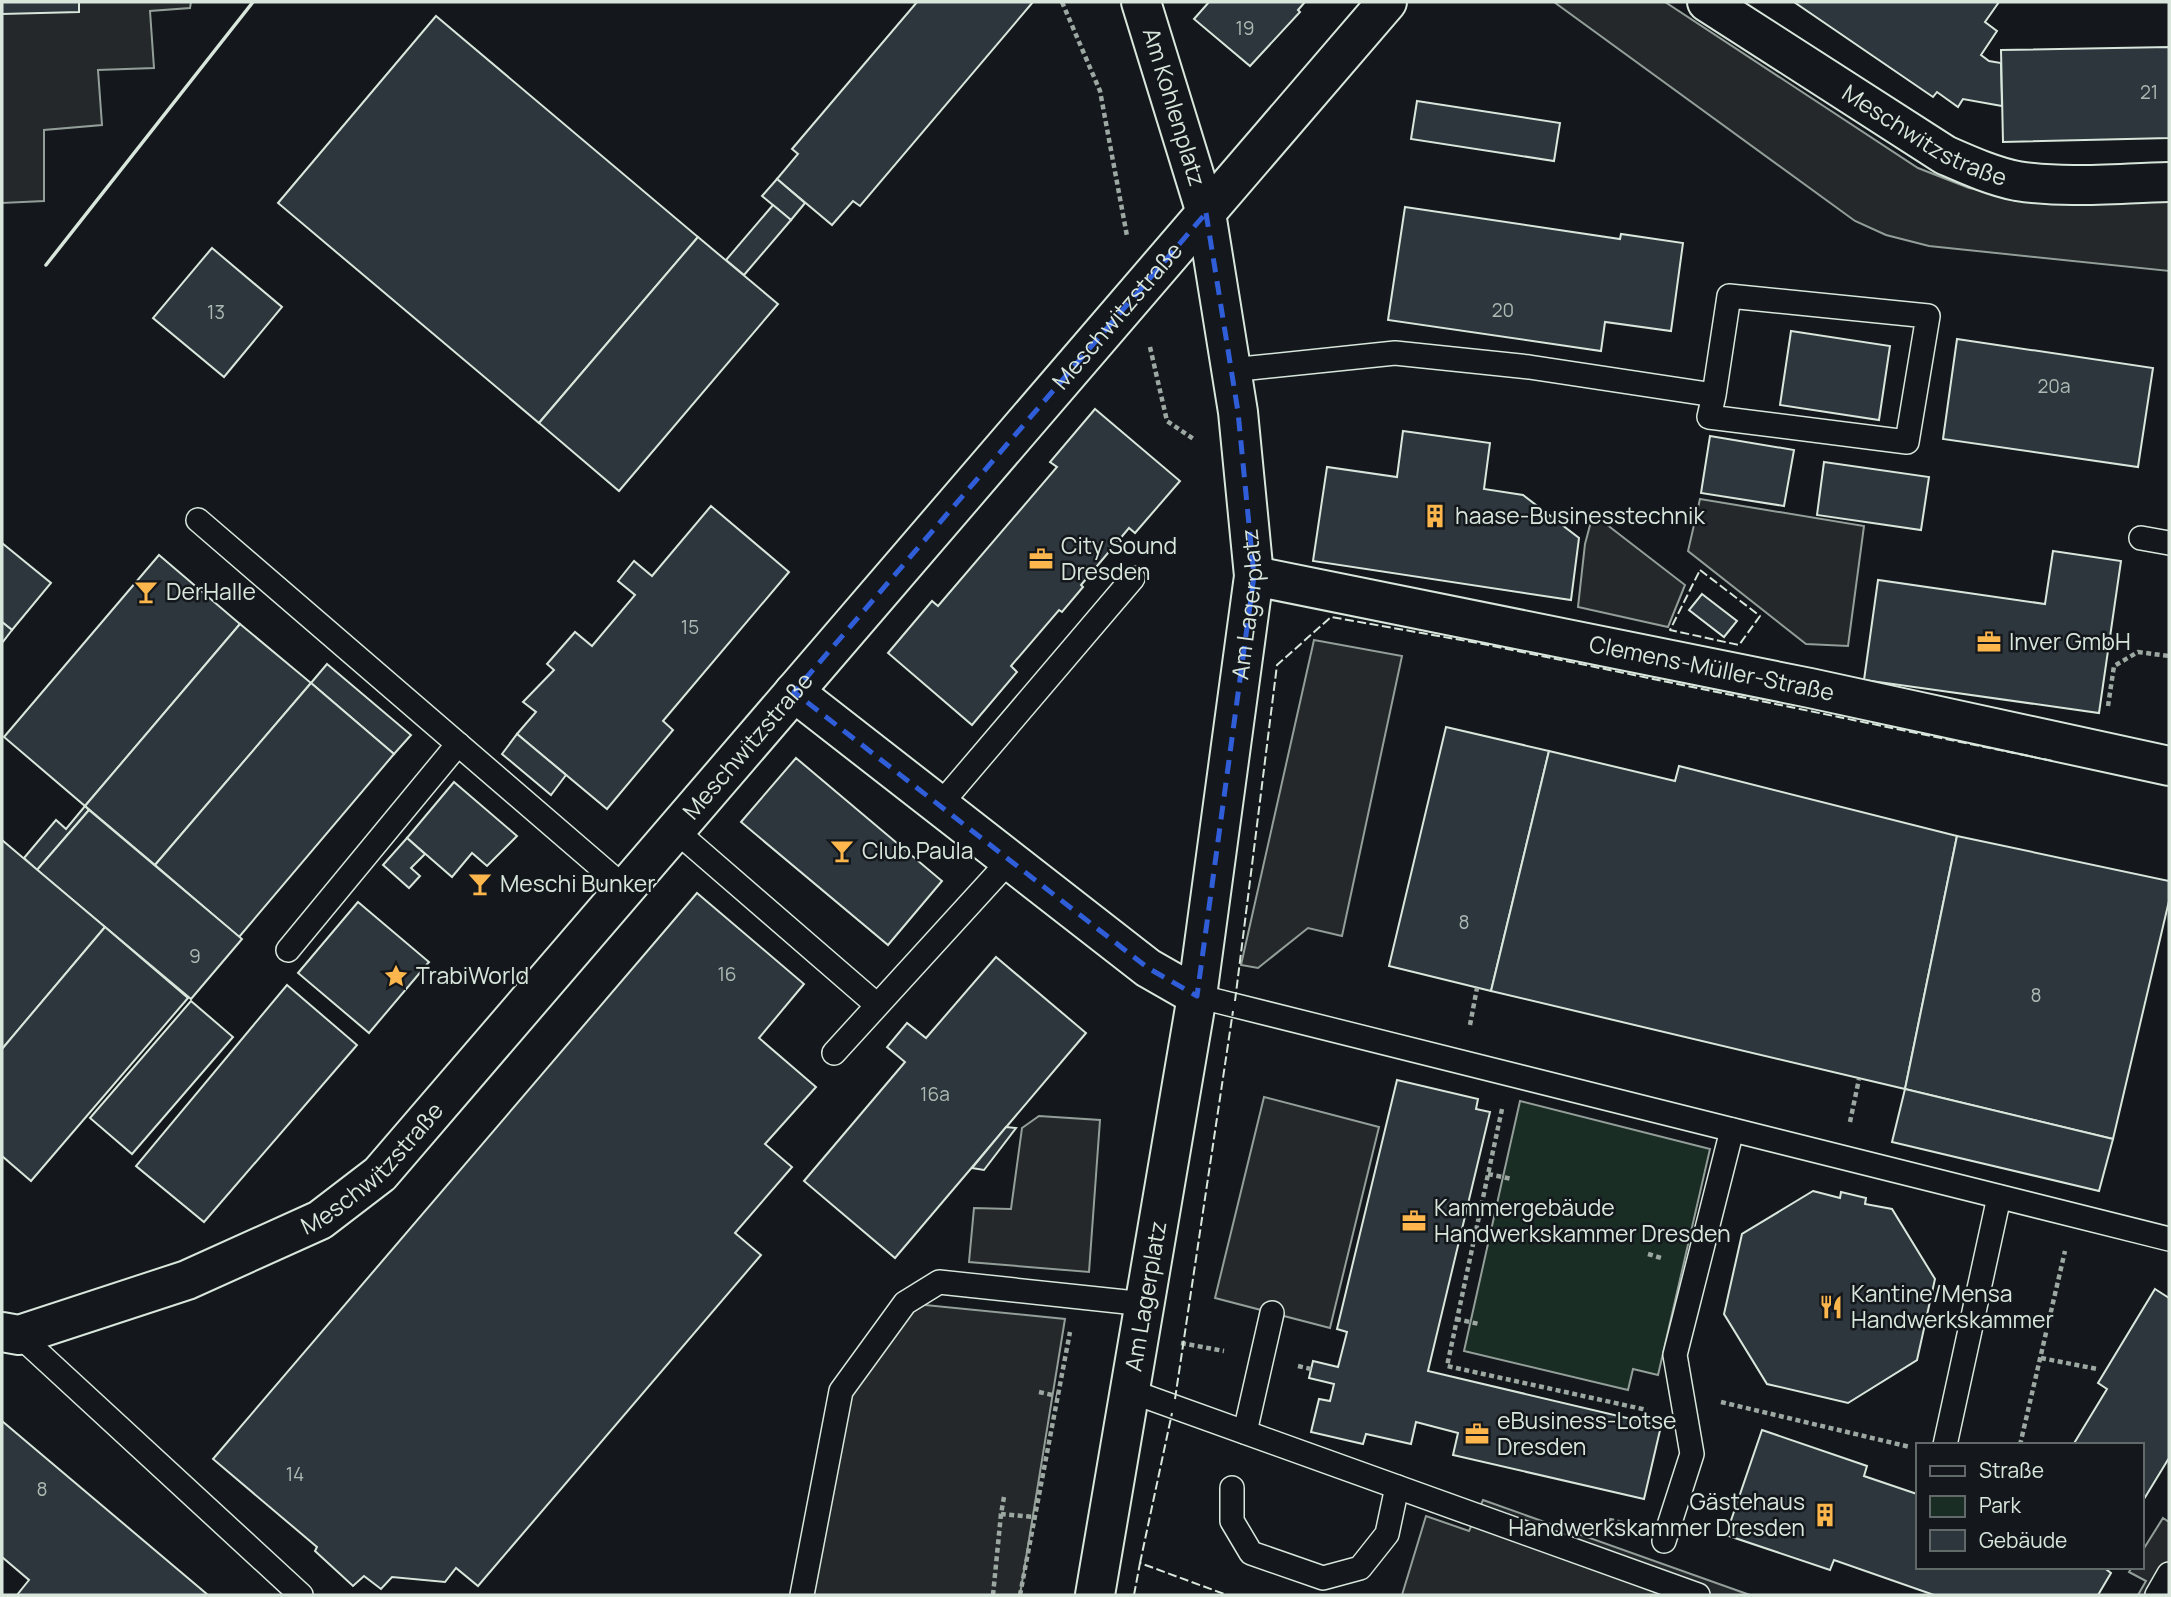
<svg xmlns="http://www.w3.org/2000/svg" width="2171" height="1597" viewBox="0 0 2171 1597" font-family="Manrope,sans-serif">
<rect width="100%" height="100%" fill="#14181c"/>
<!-- green -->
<path fill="#1a2d24" stroke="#939e99" stroke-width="2" d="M 1520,1101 L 1710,1149 L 1658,1375 L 1633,1369 L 1628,1390 L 1464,1351 Z"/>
<!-- parking -->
<g fill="#24282b" stroke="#939e99" stroke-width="2">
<path d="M 2,2 L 191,2 L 190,8 L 150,11 L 154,68 L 98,70 L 102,125 L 44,130 L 44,201 L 2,203 Z"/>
<path d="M 1554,2 L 1665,2 L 1918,168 L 1969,188 L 2009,195 L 2169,195 L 2169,271 L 1929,246 L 1886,235 L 1855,221 Z"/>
<path d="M 1700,499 L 1864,526 L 1848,646 L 1806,644 L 1688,551 Z"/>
<path d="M 1593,514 L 1685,585 L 1668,627 L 1578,607 L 1585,544 Z"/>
<path d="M 1314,640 L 1402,656 L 1342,936 L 1308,928 L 1258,968 L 1241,965 Z"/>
<path d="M 1264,1097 L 1379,1127 L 1330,1328 L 1215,1298 Z"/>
<path d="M 1039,1116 L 1100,1120 L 1089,1272 L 969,1262 L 974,1208 L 1011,1209 L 1022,1128 Z"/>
<path d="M 905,1303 L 1065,1319 L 1020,1595 L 802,1595 L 841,1391 Z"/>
<path d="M 1483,1500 L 1750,1595 L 1402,1595 L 1426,1516 L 1469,1531 Z"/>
<path d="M 2163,1518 L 2169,1522 L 2169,1595 L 2138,1595 L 2146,1581 L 2129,1572 L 2132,1567 L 2141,1567 L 2141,1553 Z"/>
</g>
<!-- building -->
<g fill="#2c363c" stroke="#d8e6dc" stroke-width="2">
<path d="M 2,2 L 79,2 L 79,12 L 2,14 Z"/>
<path d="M 917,2 L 1033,2 L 860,206 L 853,201 L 832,225 L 777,179 L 798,154 L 792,149 Z"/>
<path d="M 1209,2 L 1305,2 L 1298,10 L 1300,12 L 1250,66 L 1194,19 Z"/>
<path d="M 1794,2 L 1999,2 L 1985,22 L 1997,31 L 1981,55 L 1989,61 L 2001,63 L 2002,106 L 1963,99 L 1958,107 L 1937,92 L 1933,97 Z"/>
<path d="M 436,16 L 698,237 L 539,423 L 278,203 Z"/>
<path d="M 2169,47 L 2169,138 L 2003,142 L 2001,50 Z"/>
<path d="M 1417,101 L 1560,123 L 1554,161 L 1411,139 Z"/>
<path d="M 777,179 L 805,203 L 791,220 L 762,196 Z"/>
<path d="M 773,205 L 791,220 L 744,275 L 726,260 Z"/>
<path d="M 1405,207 L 1620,239 L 1621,234 L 1683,243 L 1671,331 L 1605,322 L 1601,351 L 1388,320 Z"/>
<path d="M 698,237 L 778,304 L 619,491 L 539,423 Z"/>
<path d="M 212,248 L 282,307 L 224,377 L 153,318 Z"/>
<path d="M 1791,331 L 1890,346 L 1879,420 L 1780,405 Z"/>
<path d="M 1957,339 L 2153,368 L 2138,467 L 1943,439 Z"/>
<path d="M 1095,409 L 1180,481 L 1135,533 L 1129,528 L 1081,585 L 1083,587 L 1062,612 L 1059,610 L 1011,666 L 1017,672 L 972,725 L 888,653 L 932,601 L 938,606 L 1057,467 L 1050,462 Z"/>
<path d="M 1403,431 L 1490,443 L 1484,489 L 1523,495 L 1579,538 L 1571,600 L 1313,561 L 1327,467 L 1397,477 Z"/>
<path d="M 1710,436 L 1794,450 L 1784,506 L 1701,493 Z"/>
<path d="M 1824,462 L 1929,477 L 1921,530 L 1817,515 Z"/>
<path d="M 711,506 L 789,572 L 663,721 L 673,730 L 607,809 L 517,734 L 536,712 L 523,702 L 554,670 L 547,664 L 575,632 L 592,646 L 635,595 L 618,581 L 634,561 L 652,576 Z"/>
<path d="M 2,543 L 51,583 L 12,630 L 2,622 Z"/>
<path d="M 2053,551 L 2121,561 L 2099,713 L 1864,680 L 1878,580 L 2045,604 Z"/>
<path d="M 159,555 L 240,624 L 85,806 L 4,737 Z"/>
<path d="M 1702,594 L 1737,621 L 1724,637 L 1689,610 Z"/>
<path d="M 2,622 L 12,630 L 2,643 Z"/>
<path d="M 240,624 L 311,683 L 155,865 L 85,806 Z"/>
<path d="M 327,664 L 411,735 L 394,754 L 311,683 Z"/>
<path d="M 311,683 L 394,754 L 239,937 L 155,865 Z"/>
<path d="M 1446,727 L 1549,751 L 1491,991 L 1389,966 Z"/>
<path d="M 517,734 L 566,775 L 551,795 L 502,754 Z"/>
<path d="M 1549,751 L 1675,781 L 1679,766 L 1957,836 L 1905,1089 L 1491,991 Z"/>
<path d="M 796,758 L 942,881 L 888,945 L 741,822 Z"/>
<path d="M 454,782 L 517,836 L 487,866 L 472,853 L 452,877 L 407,838 Z"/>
<path d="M 85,806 L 89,810 L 37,870 L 24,858 L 56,820 L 66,829 Z"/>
<path d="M 89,810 L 242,939 L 191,999 L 37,870 Z"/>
<path d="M 1957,836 L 2169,881 L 2169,901 L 2113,1139 L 1905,1089 Z"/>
<path d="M 407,838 L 425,854 L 411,868 L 420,876 L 409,888 L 383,865 Z"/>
<path d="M 2,840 L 105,927 L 2,1049 Z"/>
<path d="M 697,893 L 804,984 L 759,1038 L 816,1087 L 765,1144 L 792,1167 L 735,1233 L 761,1255 L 478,1586 L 456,1568 L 445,1582 L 392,1577 L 381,1589 L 364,1576 L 353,1586 L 315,1551 L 317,1547 L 213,1459 Z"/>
<path d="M 358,902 L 429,962 L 369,1033 L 298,973 Z"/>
<path d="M 105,927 L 188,998 L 31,1181 L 2,1156 L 2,1049 Z"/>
<path d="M 996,957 L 1086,1033 L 895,1258 L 804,1181 L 905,1062 L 887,1047 L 907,1023 L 926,1038 Z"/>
<path d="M 287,985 L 357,1045 L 204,1222 L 136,1166 Z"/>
<path d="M 191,1001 L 233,1037 L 132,1154 L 90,1118 Z"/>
<path d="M 1397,1080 L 1478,1099 L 1476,1109 L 1490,1112 L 1428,1371 L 1661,1426 L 1644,1499 L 1453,1455 L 1458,1433 L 1416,1422 L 1411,1444 L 1366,1434 L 1363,1444 L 1311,1432 L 1319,1399 L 1330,1401 L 1334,1384 L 1309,1378 L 1313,1361 L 1338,1367 L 1347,1332 L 1337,1329 Z"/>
<path d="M 1905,1089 L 2113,1139 L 2099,1191 L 1892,1142 Z"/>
<path d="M 1006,1127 L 1016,1128 L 984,1170 L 972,1168 Z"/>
<path d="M 1813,1191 L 1840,1198 L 1841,1192 L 1866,1198 L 1865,1204 L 1892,1209 L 1935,1279 L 1917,1360 L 1848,1403 L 1767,1384 L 1724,1314 L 1742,1234 Z"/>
<path d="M 2155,1289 L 2169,1298 L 2169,1458 L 2141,1504 L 2141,1445 L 2073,1445 L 2107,1389 L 2098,1383 Z"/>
<path d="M 2,1421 L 208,1595 L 17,1595 L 29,1580 L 2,1557 Z"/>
<path d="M 1762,1430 L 1867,1466 L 1864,1476 L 1917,1494 L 1917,1567 L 2103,1567 L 2111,1573 L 2098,1595 L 1934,1595 L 1834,1560 L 1830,1570 L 1726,1535 Z"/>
</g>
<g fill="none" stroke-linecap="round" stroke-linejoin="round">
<!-- lane casing -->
<g stroke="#d8e6dc" stroke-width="26">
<g id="lane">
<path d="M 1231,370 L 1395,353 L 1529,367 L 1714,395 L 1729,296 L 1928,316 L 1907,442 L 1709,417 L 1714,395"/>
<path d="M 198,520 L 625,888"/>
<path d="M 2141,538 L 2169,543"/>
<path d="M 939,806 L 1133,578"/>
<path d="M 675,830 L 877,1005"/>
<path d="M 288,950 L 458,744"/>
<path d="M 1197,996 L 2169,1239"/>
<path d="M 834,1053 L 1010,860"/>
<path d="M 19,1335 L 301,1595"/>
<path d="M 1130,1391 L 1698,1595"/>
<path d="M 1245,1432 L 1272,1313"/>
<path d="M 1945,1445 L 1999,1197"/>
<path d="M 1232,1488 L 1232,1521 L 1251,1553 L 1323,1578 L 1360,1568 L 1387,1534 L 1397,1487"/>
<path d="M 1664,1541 L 1692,1454 L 1675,1355 L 1732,1130"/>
<path d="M 802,1595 L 841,1391 L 905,1303 L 939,1282 L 1145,1304"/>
<path d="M 2157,1595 L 2169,1574"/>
</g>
</g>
<!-- street casing -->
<g stroke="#d8e6dc" stroke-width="42">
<g id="street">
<path id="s1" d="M 1707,2 L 1945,155 C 1968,165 1992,176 2017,181 C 2067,189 2119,183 2169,182"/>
<path id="s2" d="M 1254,576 L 1810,688 L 2169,766"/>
<path d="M 794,692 L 1148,968 L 1197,996"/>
<path id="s3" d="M 2,1332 L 19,1335 L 187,1280 L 320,1220 L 380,1174 L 1387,2"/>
<path id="s4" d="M 1095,1595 L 1197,996 L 1254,576 L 1238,412 L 1206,213 L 1141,2"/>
</g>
</g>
<!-- path -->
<g stroke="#9da8a2" stroke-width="4.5" stroke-dasharray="5 3.5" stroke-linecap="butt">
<path d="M 1062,2 L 1100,91 L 1127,236"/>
<path d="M 1150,347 L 1167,421 L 1195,440"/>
<path d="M 2108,706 L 2114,666 L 2138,652 L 2169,656"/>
<path d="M 1470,1025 L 1477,988"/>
<path d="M 1502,1109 L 1447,1366 L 1647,1410"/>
<path d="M 1850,1122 L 1859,1079"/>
<path d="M 1488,1174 L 1512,1179"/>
<path d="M 1648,1254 L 1661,1258"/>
<path d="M 1456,1319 L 1479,1324"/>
<path d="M 1181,1343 L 1224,1351"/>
<path d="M 2041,1358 L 2097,1369"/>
<path d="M 1298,1366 L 1311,1369"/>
<path d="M 1039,1392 L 1057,1396"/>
<path d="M 1721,1402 L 1910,1447"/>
<path d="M 2020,1445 L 2065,1251"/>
<path d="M 1004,1497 L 1001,1514 L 1033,1517"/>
<path d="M 1609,1520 L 1632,1525"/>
<path d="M 993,1595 L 1001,1514"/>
<path d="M 1020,1595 L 1070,1332"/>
</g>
<!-- lane -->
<use href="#lane" stroke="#14181c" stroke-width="23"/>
<!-- street -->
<use href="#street" stroke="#14181c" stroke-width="38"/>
<!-- fence -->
<g stroke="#d8e6dc" stroke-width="2" stroke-dasharray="9 3.5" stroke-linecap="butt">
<path d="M 1700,570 L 1760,616 L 1739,645 L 1670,630 Z"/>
<path d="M 1235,1001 L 1277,665 L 1331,617 L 1478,643 L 2053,761"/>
<path d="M 1175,1399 L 1233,1011"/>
<path d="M 1140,1563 L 1172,1413"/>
<path d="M 1134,1595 L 1140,1563 L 1227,1595"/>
</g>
<!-- wall -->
<path stroke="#d8e6dc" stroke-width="3.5" d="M 46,265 L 253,2"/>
</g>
<!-- marked area -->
<path fill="none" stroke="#305dd8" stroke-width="5" stroke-dasharray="14 9" stroke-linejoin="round" d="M 1206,213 L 1238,412 L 1254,576 L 1197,996 L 1148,968 L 794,692 Z"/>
<!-- icons -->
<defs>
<g id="building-bare" transform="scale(1.89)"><path d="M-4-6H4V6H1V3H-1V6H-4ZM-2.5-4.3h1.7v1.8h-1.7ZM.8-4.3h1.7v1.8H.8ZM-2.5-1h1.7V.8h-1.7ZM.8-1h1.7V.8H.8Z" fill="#ffb74d" stroke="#14181c" stroke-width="2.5" paint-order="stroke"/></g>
<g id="office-bare" transform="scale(1.89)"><path d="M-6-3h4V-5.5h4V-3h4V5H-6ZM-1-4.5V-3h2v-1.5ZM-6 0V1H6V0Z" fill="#ffb74d" stroke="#14181c" stroke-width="2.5" paint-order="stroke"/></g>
<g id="bar-bare" transform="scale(1.89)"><path d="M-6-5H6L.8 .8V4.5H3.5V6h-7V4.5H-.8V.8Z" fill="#ffb74d" stroke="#14181c" stroke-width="2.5" paint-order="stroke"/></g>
<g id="sight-bare" transform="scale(1.89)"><path d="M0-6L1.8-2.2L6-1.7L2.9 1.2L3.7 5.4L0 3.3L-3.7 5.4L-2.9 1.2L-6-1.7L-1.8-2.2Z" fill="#ffb74d" stroke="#14181c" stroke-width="2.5" paint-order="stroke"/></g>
<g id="restaurant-bare" transform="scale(1.89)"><path d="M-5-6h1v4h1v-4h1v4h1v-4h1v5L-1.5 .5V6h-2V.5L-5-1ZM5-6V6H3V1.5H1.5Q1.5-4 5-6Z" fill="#ffb74d" stroke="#14181c" stroke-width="2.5" paint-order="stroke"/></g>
</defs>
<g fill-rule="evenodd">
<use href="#building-bare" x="1435" y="516"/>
<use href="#office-bare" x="1041" y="559"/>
<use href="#bar-bare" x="146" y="592"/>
<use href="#office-bare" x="1989" y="642"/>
<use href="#bar-bare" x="842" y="851"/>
<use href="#bar-bare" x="480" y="884"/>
<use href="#sight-bare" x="396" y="976"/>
<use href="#office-bare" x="1414" y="1221"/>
<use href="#restaurant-bare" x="1831" y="1307"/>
<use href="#office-bare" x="1477" y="1434"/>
<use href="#building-bare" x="1825" y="1515"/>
</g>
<g text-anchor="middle" stroke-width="5" stroke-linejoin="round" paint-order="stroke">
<!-- number labels -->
<g font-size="19" fill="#adbab4">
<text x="1245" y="35">19</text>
<text x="2149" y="99">21</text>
<text x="1503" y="317">20</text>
<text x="216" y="319">13</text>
<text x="2054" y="393">20a</text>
<text x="690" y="634">15</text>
<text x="1464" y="929">8</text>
<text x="195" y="963">9</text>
<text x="727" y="981">16</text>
<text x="2036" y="1002">8</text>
<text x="935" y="1101">16a</text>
<text x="295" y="1481">14</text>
<text x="42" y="1496">8</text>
</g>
<!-- street labels -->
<g font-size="23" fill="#d8e6dc" stroke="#14181c">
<text transform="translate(1174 107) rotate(73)" y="8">Am Kohlenplatz</text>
<text dy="8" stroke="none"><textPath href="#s1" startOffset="256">Meschwitzstraße</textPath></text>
<text dy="8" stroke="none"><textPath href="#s3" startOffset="1547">Meschwitzstraße</textPath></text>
<text dy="8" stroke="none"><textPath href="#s4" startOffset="1003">Am Lagerplatz</textPath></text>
<text dy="8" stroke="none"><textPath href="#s2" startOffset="467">Clemens-Müller-Straße</textPath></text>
<text dy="8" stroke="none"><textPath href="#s3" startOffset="980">Meschwitzstraße</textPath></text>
<text dy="8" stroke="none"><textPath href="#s3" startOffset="413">Meschwitzstraße</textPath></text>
<text dy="8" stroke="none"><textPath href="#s4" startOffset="303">Am Lagerplatz</textPath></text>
</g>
<!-- poi labels -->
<g font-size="23" fill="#d8e6dc" stroke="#14181c" text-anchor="start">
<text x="1455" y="524">haase-Businesstechnik</text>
<text x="1061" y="554">City Sound<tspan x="1061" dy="26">Dresden</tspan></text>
<text x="166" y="600">DerHalle</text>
<text x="2009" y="650">Inver GmbH</text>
<text x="862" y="859">Club Paula</text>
<text x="500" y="892">Meschi Bunker</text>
<text x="416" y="984">TrabiWorld</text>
<text x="1434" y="1216">Kammergebäude<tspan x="1434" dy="26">Handwerkskammer Dresden</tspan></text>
<text x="1851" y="1302">Kantine/Mensa<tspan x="1851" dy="26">Handwerkskammer</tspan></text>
<text x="1497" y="1429">eBusiness-Lotse<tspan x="1497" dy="26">Dresden</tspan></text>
<text x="1805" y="1510" text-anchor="end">Gästehaus<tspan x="1805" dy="26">Handwerkskammer Dresden</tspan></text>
</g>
</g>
<!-- border -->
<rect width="2171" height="1597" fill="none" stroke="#d8e6dc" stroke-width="7"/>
<!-- legend -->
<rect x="1916" y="1443" width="228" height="126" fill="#14181c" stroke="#626a69" stroke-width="2"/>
<rect x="1930" y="1466" width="35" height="10" fill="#14181c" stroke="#626a69" stroke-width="2"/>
<text x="1979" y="1478" font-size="21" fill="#d8e6dc">Straße</text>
<rect x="1930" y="1496" width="35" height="21" fill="#1a2d24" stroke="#626a69" stroke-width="2"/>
<text x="1979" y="1513" font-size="21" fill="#d8e6dc">Park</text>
<rect x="1930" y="1530" width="35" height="21" fill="#2c363c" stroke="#626a69" stroke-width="2"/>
<text x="1979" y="1548" font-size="21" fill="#d8e6dc">Gebäude</text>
</svg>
